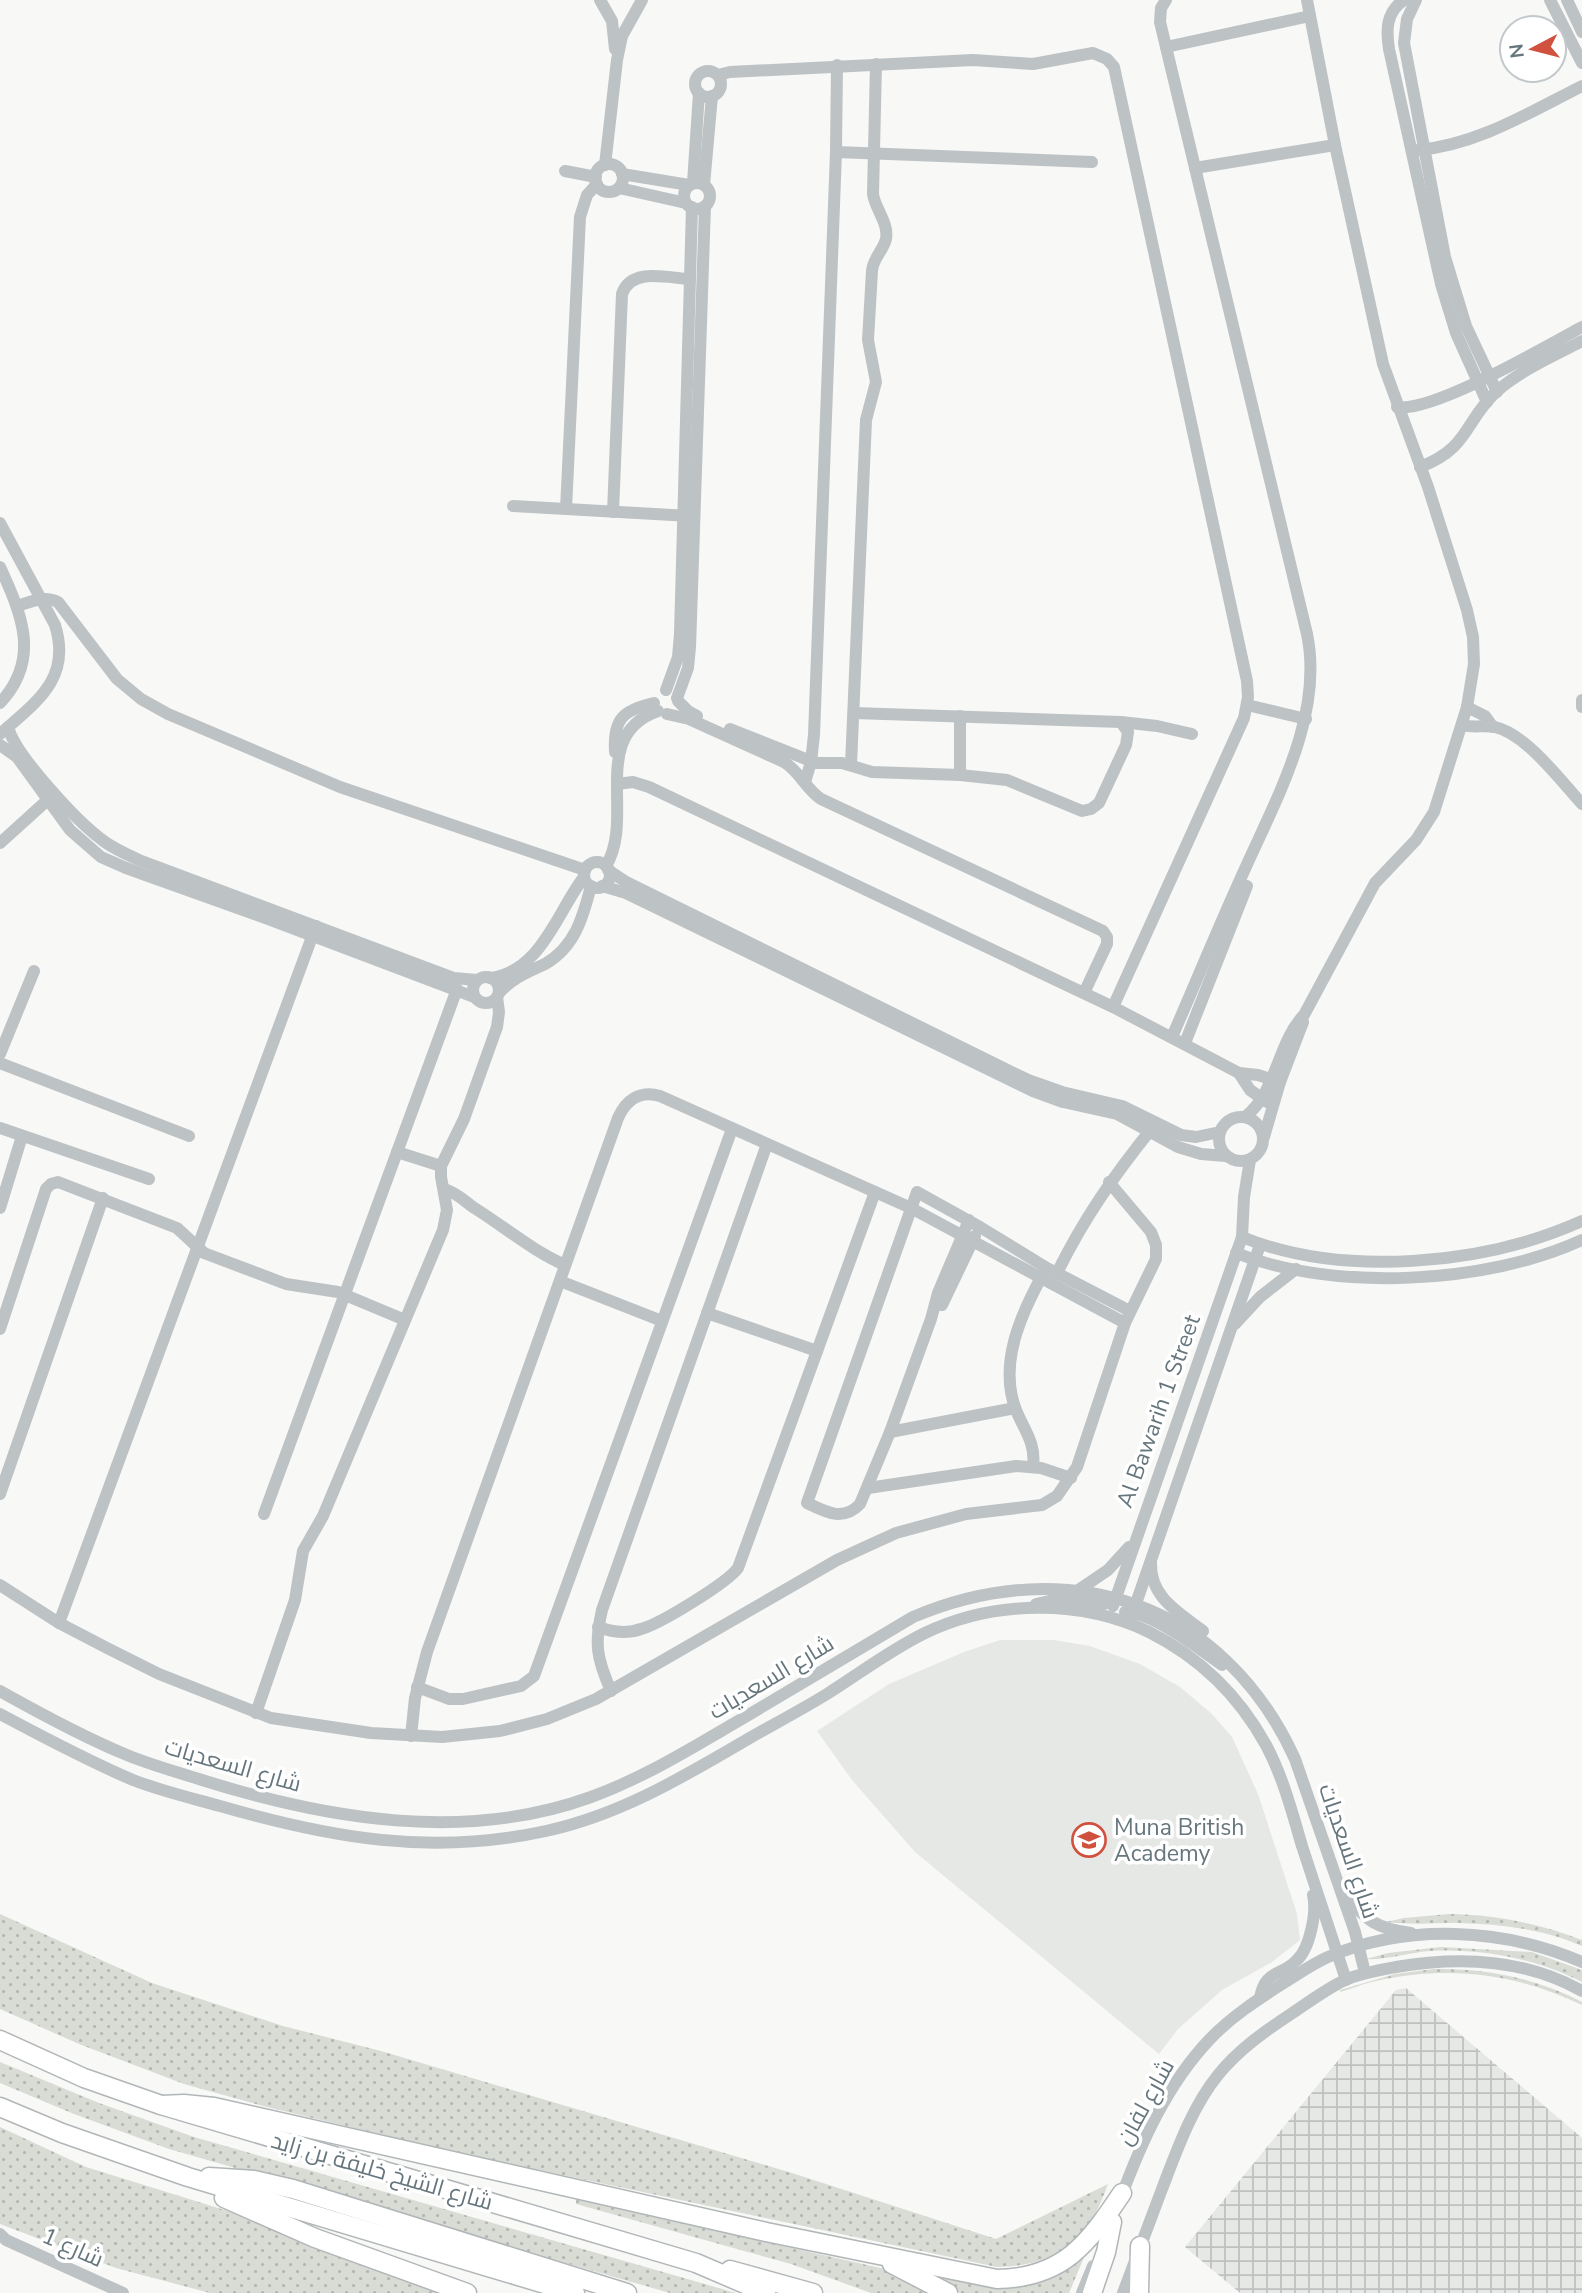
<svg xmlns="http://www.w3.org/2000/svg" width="1582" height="2293" viewBox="0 0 1582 2293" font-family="'Nunito Sans',Cairo,sans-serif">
<defs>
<pattern id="industrial-grid" width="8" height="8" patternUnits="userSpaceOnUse" patternTransform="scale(1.75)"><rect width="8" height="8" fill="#e6e8e6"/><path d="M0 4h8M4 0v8" fill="none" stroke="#bec1c0"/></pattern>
<pattern id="garden-dots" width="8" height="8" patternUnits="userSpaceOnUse" patternTransform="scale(1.75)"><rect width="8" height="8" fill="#d8dcd5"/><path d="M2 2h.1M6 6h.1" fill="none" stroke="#b3b7b2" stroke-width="1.8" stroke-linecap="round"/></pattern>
</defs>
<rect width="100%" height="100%" fill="#f8f8f6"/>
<!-- built -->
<path fill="#e6e8e6" d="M 1000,1640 L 1054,1640 L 1090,1646 L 1140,1664 L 1180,1687 L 1212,1714 L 1232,1737 L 1258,1794 L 1297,1914 L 1300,1940 L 1272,1962 L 1222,1990 L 1178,2029 L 1159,2054 L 915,1852 L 852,1780 L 817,1731 L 889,1684 L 964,1652 Z"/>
<!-- industrial -->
<path fill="url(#industrial-grid)" d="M 1406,1988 L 1582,2138 L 1582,2293 L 1240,2293 L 1185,2247 L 1396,1990 Z"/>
<!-- garden -->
<g fill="url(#garden-dots)">
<path d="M 0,1914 L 152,1983 L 283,2026 L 381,2051 L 792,2173 L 996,2239 L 1108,2184 C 1087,2243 1060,2265 997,2267 L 449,2151 L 263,2106 L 184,2084 L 79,2044 L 0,2009 Z"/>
<path d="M 1449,1914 C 1495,1915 1539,1923 1582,1940 L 1582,1946 C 1544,1929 1500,1924 1458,1923 C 1434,1923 1411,1925 1386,1922 L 1404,1918 Z"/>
<path d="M 1441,1947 L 1532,1952 L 1582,1970 L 1582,1982 C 1537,1959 1481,1948 1430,1951 C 1412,1952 1381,1961 1366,1959 L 1388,1953 Z"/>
<path d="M 1434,1969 C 1486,1968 1535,1978 1582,2002 L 1582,2005 C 1516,1973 1448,1965 1376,1981 C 1364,1983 1352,1989 1340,1992 L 1340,1990 L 1395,1974 Z"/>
<path d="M 0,2062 L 99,2103 L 194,2137 L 736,2293 L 670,2293 L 169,2149 L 74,2114 L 0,2083 Z"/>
<path d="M 0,2127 L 86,2167 L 247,2217 L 450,2293 L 210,2293 L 116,2268 L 0,2224 Z"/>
<path d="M 576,2199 L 885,2269 L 933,2293 L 871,2293 L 791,2264 L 576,2204 Z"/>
<path d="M 1088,2248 L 1069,2293 L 960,2293 L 928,2271 L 986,2283 Z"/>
</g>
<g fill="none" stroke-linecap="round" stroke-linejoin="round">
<!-- highway casing -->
<g stroke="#b1b6b8" stroke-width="21">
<g id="highway">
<path d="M 0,2040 L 84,2078 L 161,2105 L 696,2263 L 766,2293"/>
<path d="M 161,2105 L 184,2104 L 214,2107 L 766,2232 L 997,2279 C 1063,2278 1088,2244 1122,2193"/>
<path d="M 0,2107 L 62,2133 L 188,2177 L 575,2293"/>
<path d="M 209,2177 L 254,2180 L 293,2189 L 627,2293"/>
<path d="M 224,2198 L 315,2238 L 467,2293"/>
<path d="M 892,2264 L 948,2293"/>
<path d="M 730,2270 L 813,2293"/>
<path d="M 1092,2293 L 1106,2252 L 1112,2222"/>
<path d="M 1139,2293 L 1140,2246"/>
</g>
</g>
<!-- minor -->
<g stroke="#bdc2c5" stroke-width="12">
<path d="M 600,0 L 612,21 L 615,49"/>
<path d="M 1166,0 L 1161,8 L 1160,22 L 1307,634 C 1324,715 1276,799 1244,871 C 1219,926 1196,982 1172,1037"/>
<path d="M 1404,0 C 1386,12 1386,30 1389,49 L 1441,284 L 1456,333 L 1487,402"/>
<path d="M 1416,0 L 1407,19 L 1404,43 L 1445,257 L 1466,326 L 1497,392"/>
<path d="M 1550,0 L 1582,63"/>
<path d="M 1567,0 L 1582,32"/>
<path d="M 1166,47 L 1310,16"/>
<circle cx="708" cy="84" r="13"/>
<path d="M 718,75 L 730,72 L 973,60 L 1033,64 L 1093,53 L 1107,59 L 1114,67 L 1247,681 L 1248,697 L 1244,718 L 1113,1007"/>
<path d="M 1418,150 C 1477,145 1530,112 1582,86"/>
<path d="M 836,152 L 1092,162"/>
<circle cx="609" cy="178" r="14"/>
<path d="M 605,165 L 617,60 L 622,36 L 642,0"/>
<path d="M 1195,168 L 1335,145"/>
<path d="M 565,171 L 596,177"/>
<path d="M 622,174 L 689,185"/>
<path d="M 693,183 L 699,93"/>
<circle cx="697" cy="196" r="13"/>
<path d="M 704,185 L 712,96"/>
<path d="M 619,188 L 686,203"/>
<path d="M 1397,407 C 1432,413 1547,346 1582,327"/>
<path d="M 1420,467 C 1470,448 1464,421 1497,391 C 1521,370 1553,356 1582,341"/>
<path d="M 513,506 L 690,516"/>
<path d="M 566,509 L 580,217 L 587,195 L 597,184"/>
<path d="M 613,512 L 622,294 C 631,267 667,278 689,279"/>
<path d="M 0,523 L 55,625 C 72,679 36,702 0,734"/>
<path d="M 0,567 C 22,615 41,659 0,703"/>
<path d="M 17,606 C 31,602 44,595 58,602 L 117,679 L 141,699 L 168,714 L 340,787 L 585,870"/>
<path d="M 666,690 L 678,657 L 680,634 L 692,207"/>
<path d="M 677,698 L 688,668 L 690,647 L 705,206"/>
<path d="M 1582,700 L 1582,707"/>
<path d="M 678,701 L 688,711 L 697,716"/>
<path d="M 1247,705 L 1306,719"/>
<path d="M 1467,707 L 1485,716 L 1493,727"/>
<path d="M 854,713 L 1121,722 L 1157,726 L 1192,734"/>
<path d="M 667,714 L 689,719 L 784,762 C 800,772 806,789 821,799 L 1103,931 L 1107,937 L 1107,944 L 1084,993"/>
<path d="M 1462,725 C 1473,728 1484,725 1495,727 C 1526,734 1561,781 1582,804"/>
<path d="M 8,727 C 15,755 77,821 101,839 C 112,848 126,854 139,860 L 454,978 L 477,980"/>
<path d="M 730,729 L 816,763 L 842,763 L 872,772 L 960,775 L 1007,780 L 1082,811 L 1091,809 L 1099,803 L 1126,745 L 1128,732 L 1121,722"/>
<path d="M 0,745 L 17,757 L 70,830 L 101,857 L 126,868 L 271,920 L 474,997"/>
<path d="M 615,752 C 613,719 623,710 654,703"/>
<path d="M 851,765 L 866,420 L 876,382 L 868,340 L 872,271 C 873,258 883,251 886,239 C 889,223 875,209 873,194 L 876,64"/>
<path d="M 960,775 L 960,716"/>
<path d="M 805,782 L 811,762 L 814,735 L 836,152 L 837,65"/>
<path d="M 617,784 L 633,782 L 649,787 L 1113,1007 L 1239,1073 L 1258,1075 L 1280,1082"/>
<path d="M 0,843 L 52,796"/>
<circle cx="597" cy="875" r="13"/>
<path d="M 606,866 C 636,817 588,735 658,711"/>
<path d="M 608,870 L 626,882 L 1028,1080 L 1062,1092 L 1122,1106 L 1181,1135 L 1196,1137 L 1220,1132"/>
<path d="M 602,886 L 626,893 L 1033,1091 L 1063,1102 L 1117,1114 L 1178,1147 L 1201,1154 L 1226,1156"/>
<circle cx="486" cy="990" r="13"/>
<path d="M 490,978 C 541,972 557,912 584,877"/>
<path d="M 499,993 C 512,978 528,972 545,964 C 575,947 583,917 591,886"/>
<path d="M 1185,1043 L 1247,886"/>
<path d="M 0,1054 L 34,971"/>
<path d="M 0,1063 L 189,1136"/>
<path d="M 1239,1073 L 1250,1090 L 1267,1102"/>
<circle cx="1241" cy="1139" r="22"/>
<path d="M 1245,1117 C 1277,1092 1277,1043 1304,1015 L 1375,883 L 1416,840 L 1434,812 L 1467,707 L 1474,664 L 1473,637 L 1467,610 L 1428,487 L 1383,364 L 1335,145 L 1307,0"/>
<path d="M 0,1128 L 149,1179"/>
<path d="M 1264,1137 L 1280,1082 L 1303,1022"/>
<path d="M 397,1152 L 441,1166"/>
<path d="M 444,1189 C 458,1193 465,1202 476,1209 C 506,1228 533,1251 565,1265"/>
<path d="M 0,1208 L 22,1136"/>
<path d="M 969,1220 L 938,1293 L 931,1319 L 890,1432 L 860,1504 C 843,1522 826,1512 807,1503 L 917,1192 L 980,1227 L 1047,1268 L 1130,1311"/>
<path d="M 1242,1237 C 1343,1278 1484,1265 1582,1221"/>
<path d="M 1236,1253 C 1334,1292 1487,1284 1582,1240"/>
<path d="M 1057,1273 C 1084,1218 1115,1174 1153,1127"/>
<path d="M 560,1281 L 662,1321"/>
<path d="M 942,1305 L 975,1236"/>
<path d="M 707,1313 L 817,1351"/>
<path d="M 1235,1324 L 1260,1297 L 1296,1269"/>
<path d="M 0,1329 L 46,1189 L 51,1184 L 58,1182 L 177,1228 L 204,1253 L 286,1284 L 338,1292 L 405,1320"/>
<path d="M 890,1432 L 1015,1408"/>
<path d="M 1033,1466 C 1036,1443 1024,1430 1016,1410 C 998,1364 1021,1314 1043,1274"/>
<path d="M 868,1488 L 1016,1466 L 1041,1468 L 1071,1478"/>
<path d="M 0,1494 L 103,1198"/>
<path d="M 264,1514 L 457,989"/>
<path d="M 1151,1563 C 1150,1597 1178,1612 1203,1631"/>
<path d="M 0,1585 L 59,1623 L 107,1648 L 159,1674 L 271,1718 L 371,1733 L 442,1737 L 500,1731 L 547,1719 L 596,1699 L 837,1560 L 896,1533 L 966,1514 L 1042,1505 L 1057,1496 L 1077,1467 L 1125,1323 L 1156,1259 L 1156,1245 L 1151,1232 L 1109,1182"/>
<path d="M 1077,1591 L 1108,1570 L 1129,1547"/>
<path d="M 1036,1604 L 1058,1599 L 1104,1604"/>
<path d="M 1113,1606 L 1242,1237 L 1244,1197 L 1250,1160"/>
<path d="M 1125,1612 C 1152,1612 1200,1649 1222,1665"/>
<path d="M 1133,1612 L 1260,1245"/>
<path d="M 59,1623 L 316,926"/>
<path d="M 598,1627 C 612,1632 627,1634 641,1629 C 660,1624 727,1583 738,1568 L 875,1192"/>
<path d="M 417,1687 L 449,1699 L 463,1699 L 521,1686 L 534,1676 L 732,1129"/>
<path d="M 0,1691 C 41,1714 83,1737 127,1755 C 151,1765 177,1772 202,1780 C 326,1819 465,1843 591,1797 C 646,1777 695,1746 745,1717 C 801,1684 857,1650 913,1617 C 1069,1551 1224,1603 1295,1759 L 1355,1932 L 1365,1973"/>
<path d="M 611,1691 C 597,1659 594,1644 602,1610 L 767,1144"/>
<path d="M 256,1713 L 295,1600 L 303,1551 L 323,1516 L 443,1230 L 447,1210 L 441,1177 L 441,1166 L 464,1119 L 497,1027 L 499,1012 L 497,997"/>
<path d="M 0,1714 C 43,1737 88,1761 133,1780 C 161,1791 191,1798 220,1806 C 331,1838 431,1856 546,1831 C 620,1815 683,1777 748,1739 C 774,1724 801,1710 827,1694 C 859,1674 890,1650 925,1633 C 994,1600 1081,1599 1149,1632 C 1199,1657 1239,1696 1266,1745 C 1283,1777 1292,1812 1302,1846 C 1317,1891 1331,1935 1346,1980"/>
<path d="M 411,1736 L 415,1698 L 427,1652 L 618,1118 C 626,1100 640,1090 660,1096 L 911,1208 L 1125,1323"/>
<path d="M 1345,1895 C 1367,1921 1377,1929 1411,1933"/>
<path d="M 1260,1998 C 1265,1969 1281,1977 1297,1960 C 1310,1948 1317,1912 1313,1895"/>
<path d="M 1120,2200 C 1141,2143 1167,2084 1210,2039 C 1231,2017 1257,2000 1282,1984 C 1297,1975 1312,1964 1328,1957 C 1408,1923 1503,1928 1582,1962"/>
<path d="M 0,2234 L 6,2240 L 123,2293"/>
<path d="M 1082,2293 L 1093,2266"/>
<path d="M 1123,2293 C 1136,2258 1149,2223 1162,2189 C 1177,2150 1192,2107 1218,2075 C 1238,2050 1265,2031 1291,2014 C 1309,2002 1326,1989 1345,1980 C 1361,1973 1379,1970 1396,1967 C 1459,1956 1525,1959 1582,1991"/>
</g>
<!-- highway -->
<use href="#highway" stroke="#fff" stroke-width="18"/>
</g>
<!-- icons -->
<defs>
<g id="school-ring" transform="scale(1.75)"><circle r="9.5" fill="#fff" stroke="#d0513e" stroke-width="1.5"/><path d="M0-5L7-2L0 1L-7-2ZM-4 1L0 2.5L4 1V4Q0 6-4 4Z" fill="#d0513e"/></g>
</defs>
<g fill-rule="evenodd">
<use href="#school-ring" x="1089" y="1840"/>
</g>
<g text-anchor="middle" stroke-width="7" stroke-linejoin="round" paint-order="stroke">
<!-- street labels -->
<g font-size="23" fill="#66767d" stroke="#fff">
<text transform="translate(1158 1411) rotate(-70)" y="8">Al Bawarih 1 Street</text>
<text transform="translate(771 1677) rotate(-31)" y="8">شارع السعديات</text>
<text transform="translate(233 1765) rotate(16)" y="8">شارع السعديات</text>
<text transform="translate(1349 1851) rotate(71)" y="8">شارع السعديات</text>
<text transform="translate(1145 2102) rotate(-61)" y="8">شارع لفان</text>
<text transform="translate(382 2171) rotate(16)" y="8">شارع الشيخ خليفة بن زايد</text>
<text transform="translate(73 2247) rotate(24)" y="8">شارع 1</text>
</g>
<!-- poi labels -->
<g font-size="23" fill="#66767d" stroke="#fff" text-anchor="start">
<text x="1114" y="1835">Muna British<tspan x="1114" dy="26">Academy</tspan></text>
</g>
</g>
<!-- north arrow -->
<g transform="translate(1533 49) rotate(263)"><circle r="33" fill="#ffffff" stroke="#c2c8cb" stroke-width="2"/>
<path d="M0-5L12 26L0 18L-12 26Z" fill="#d0513e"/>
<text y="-10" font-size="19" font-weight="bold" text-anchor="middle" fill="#66767d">N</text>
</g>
</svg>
